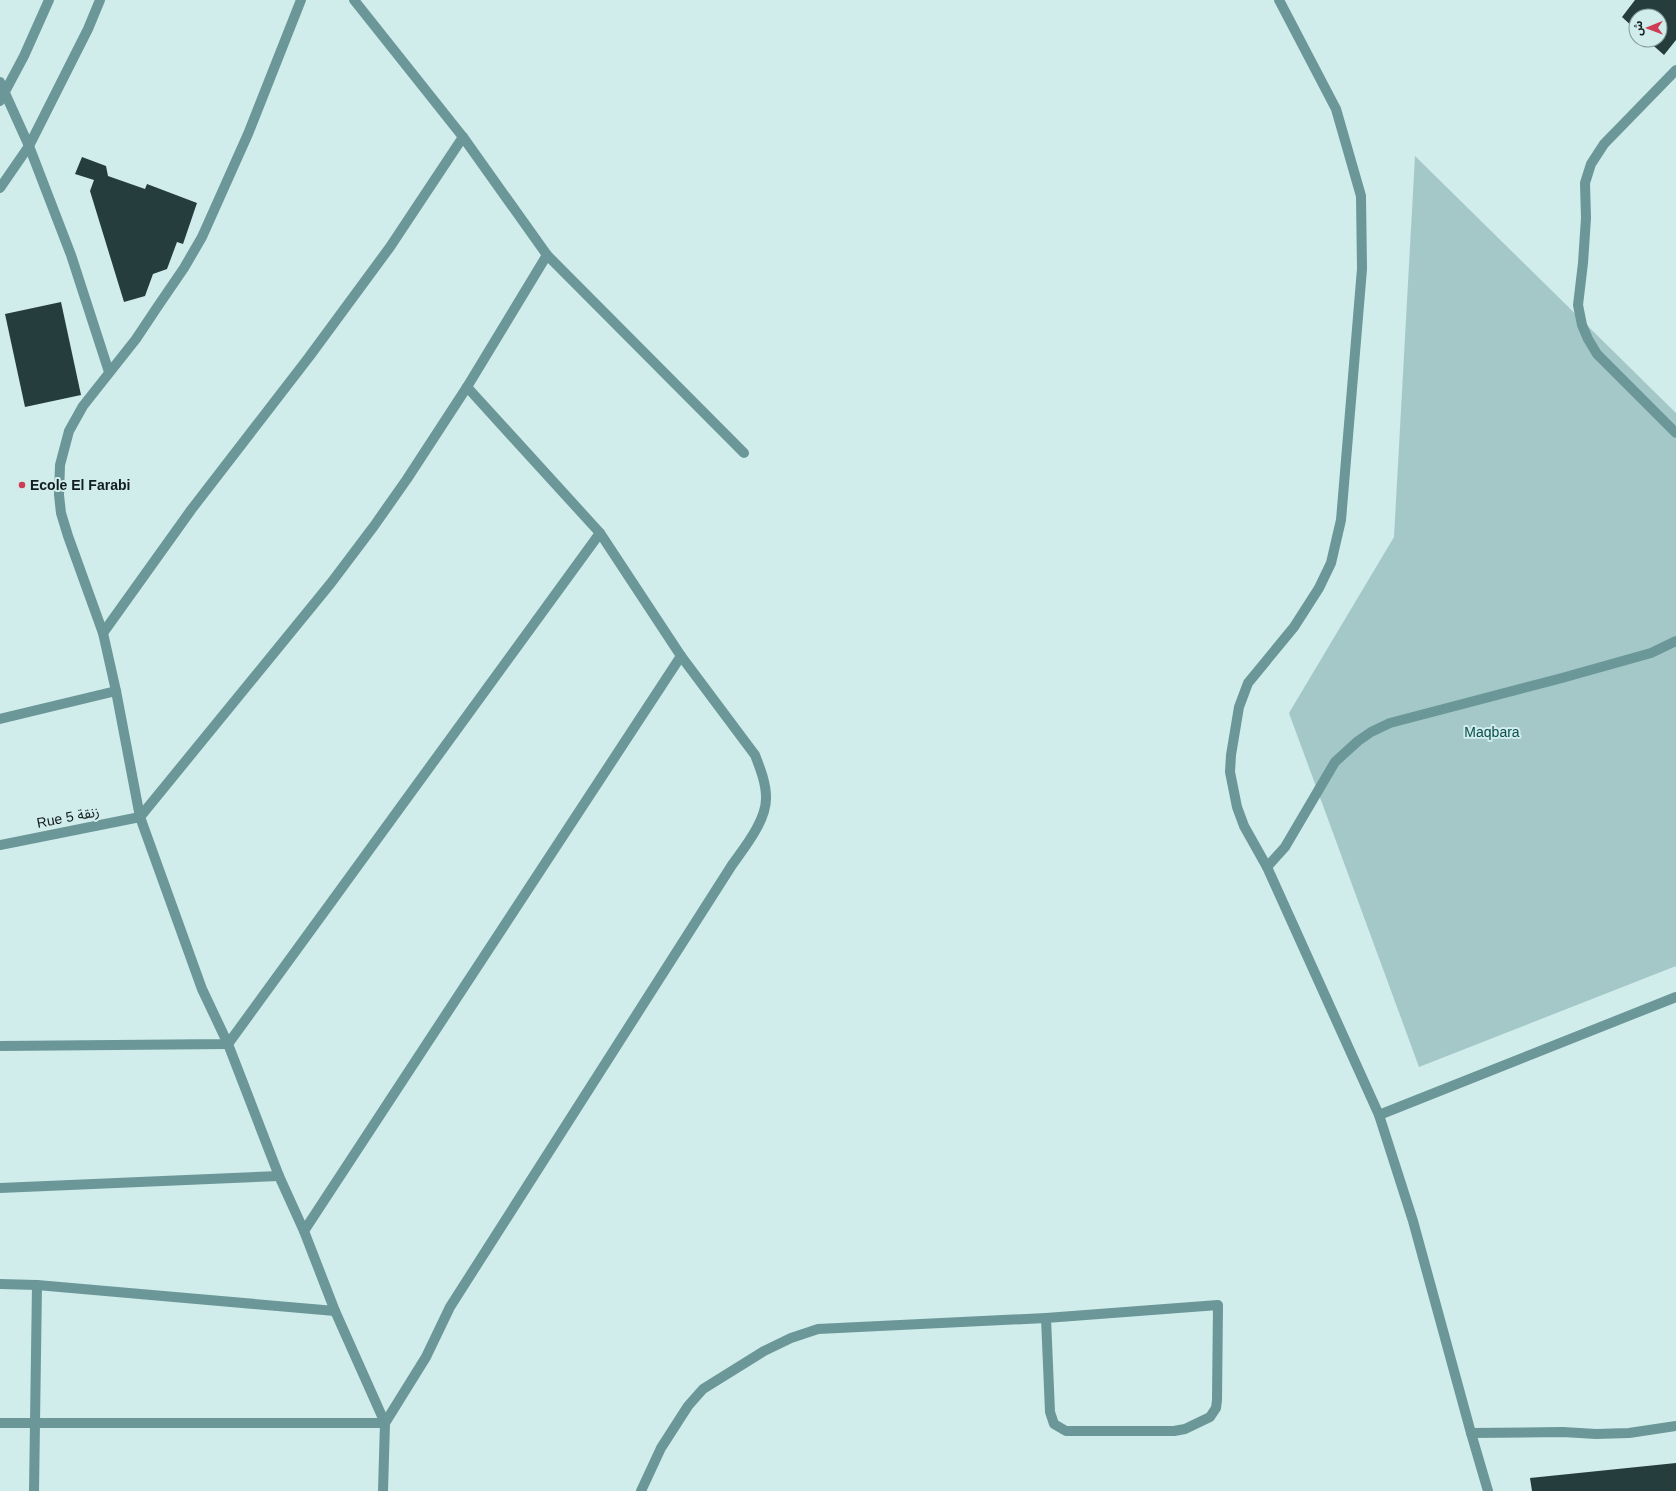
<svg xmlns="http://www.w3.org/2000/svg" width="1676" height="1491" viewBox="0 0 1676 1491" font-family="Arial,'Noto Sans Arabic',sans-serif">
<rect width="100%" height="100%" fill="#d0eceb"/>
<!-- green -->
<path fill="#a4c8c8" d="M 1415,156 L 1676,413 L 1676,966 L 1419,1067 L 1289,713 L 1394,537 Z"/>
<!-- building -->
<g fill="#253d3d">
<path d="M 1635,0 L 1676,0 L 1676,40 L 1664,55 L 1647,40 L 1660,40 L 1660,16 L 1636,16 L 1636,30 L 1622,17 Z"/>
<path d="M 82,157 L 106,166 L 108,176 L 145,189 L 147,184 L 197,203 L 183,244 L 177,242 L 167,269 L 153,274 L 145,296 L 124,302 L 90,191 L 94,180 L 75,174 Z"/>
<path d="M 61,302 L 81,395 L 25,407 L 5,314 Z"/>
<path d="M 1676,1463 L 1676,1491 L 1532,1491 L 1530,1478 Z"/>
</g>
<g fill="none" stroke-linecap="round" stroke-linejoin="round">
<!-- minor -->
<g stroke="#6b9798" stroke-width="10">
<path d="M 301,0 L 248,134 L 202,237 L 184,268 L 158,306 L 136,339 L 83,406 L 69,431 L 60,465 L 59,495 L 61,513 L 68,536 L 103,633 L 116,691 L 140,817 L 202,989 L 228,1044 L 279,1176 L 304,1231 L 335,1311 L 385,1423 L 383,1491"/>
<path d="M 354,0 L 463,137 L 547,255 L 744,453"/>
<path d="M 1279,0 L 1336,109 L 1361,196 L 1362,269 L 1341,520 L 1331,563 L 1319,588 L 1294,627 L 1248,683 L 1239,707 L 1231,755 L 1230,772 L 1237,807 L 1244,826 L 1267,867 L 1379,1115 L 1413,1221 L 1471,1433 L 1488,1491"/>
<path d="M 1676,70 L 1604,144 L 1591,164 L 1585,183 L 1586,218 L 1583,263 L 1578,305 L 1582,325 L 1588,339 L 1597,354 L 1676,433"/>
<path d="M 0,82 L 29,146 L 71,255 L 109,372"/>
<path d="M 0,101 L 24,56 L 49,0"/>
<path d="M 0,188 L 29,146 L 88,29 L 100,0"/>
<path d="M 103,633 L 191,510 L 309,357 L 390,247 L 463,137"/>
<path d="M 0,719 L 116,691"/>
<path d="M 0,845 L 140,817 L 331,583 L 374,526 L 407,479 L 467,387 L 547,255"/>
<path d="M 1267,867 L 1285,847 L 1335,762 L 1358,741 L 1371,732 L 1390,723 L 1562,678 L 1651,653 L 1676,641"/>
<path d="M 0,1046 L 228,1044 L 600,533"/>
<path d="M 1379,1115 L 1676,997"/>
<path d="M 0,1188 L 279,1176"/>
<path d="M 304,1231 L 681,656"/>
<path d="M 0,1284 L 37,1285 L 335,1311"/>
<path d="M 1218,1305 L 1217,1400 L 1216,1408 L 1210,1417 L 1185,1429 L 1174,1431 L 1066,1431 L 1054,1424 L 1050,1412 L 1046,1318 Z"/>
<path d="M 0,1423 L 385,1423 L 426,1357 L 450,1307 L 732,865 C 744,848 767,820 766,797 C 766,783 760,768 755,755 L 681,656 L 600,533 L 467,387"/>
<path d="M 1471,1433 L 1563,1432 L 1596,1434 L 1629,1433 L 1676,1426"/>
<path d="M 34,1491 L 37,1285"/>
<path d="M 641,1491 L 661,1448 L 688,1406 L 703,1389 L 764,1351 L 791,1338 L 818,1329 L 1046,1318"/>
</g>
</g>
<!-- markers -->
<circle fill="#ce3d53" stroke="#d0eceb" stroke-width="1.5" cx="22" cy="485" r="4"/>
<g text-anchor="middle" stroke-width="4" stroke-linejoin="round" paint-order="stroke">
<!-- poi labels -->
<g font-size="14" font-weight="bold" fill="#121d1d" stroke="#d0eceb" text-anchor="start">
<text x="30" y="490">Ecole El Farabi</text>
</g>
<!-- park labels -->
<g font-size="14" fill="#0b4e4f" stroke="#d0eceb">
<text x="1492" y="737">Maqbara</text>
</g>
<!-- street labels -->
<g font-size="14" fill="#121d1d" stroke="#d0eceb">
<text transform="translate(68 817) rotate(-11)" y="5">Rue 5 زنقة</text>
</g>
</g>
<!-- north arrow -->
<g transform="translate(1648 28) rotate(269)"><circle r="19" fill="#d0eceb" stroke="#849999"/>
<path d="M0-3L7 15L0 10L-7 15Z" fill="#ce3d53"/>
<text y="-6" font-size="11" font-weight="bold" text-anchor="middle" fill="#121d1d">ش</text>
</g>
</svg>
